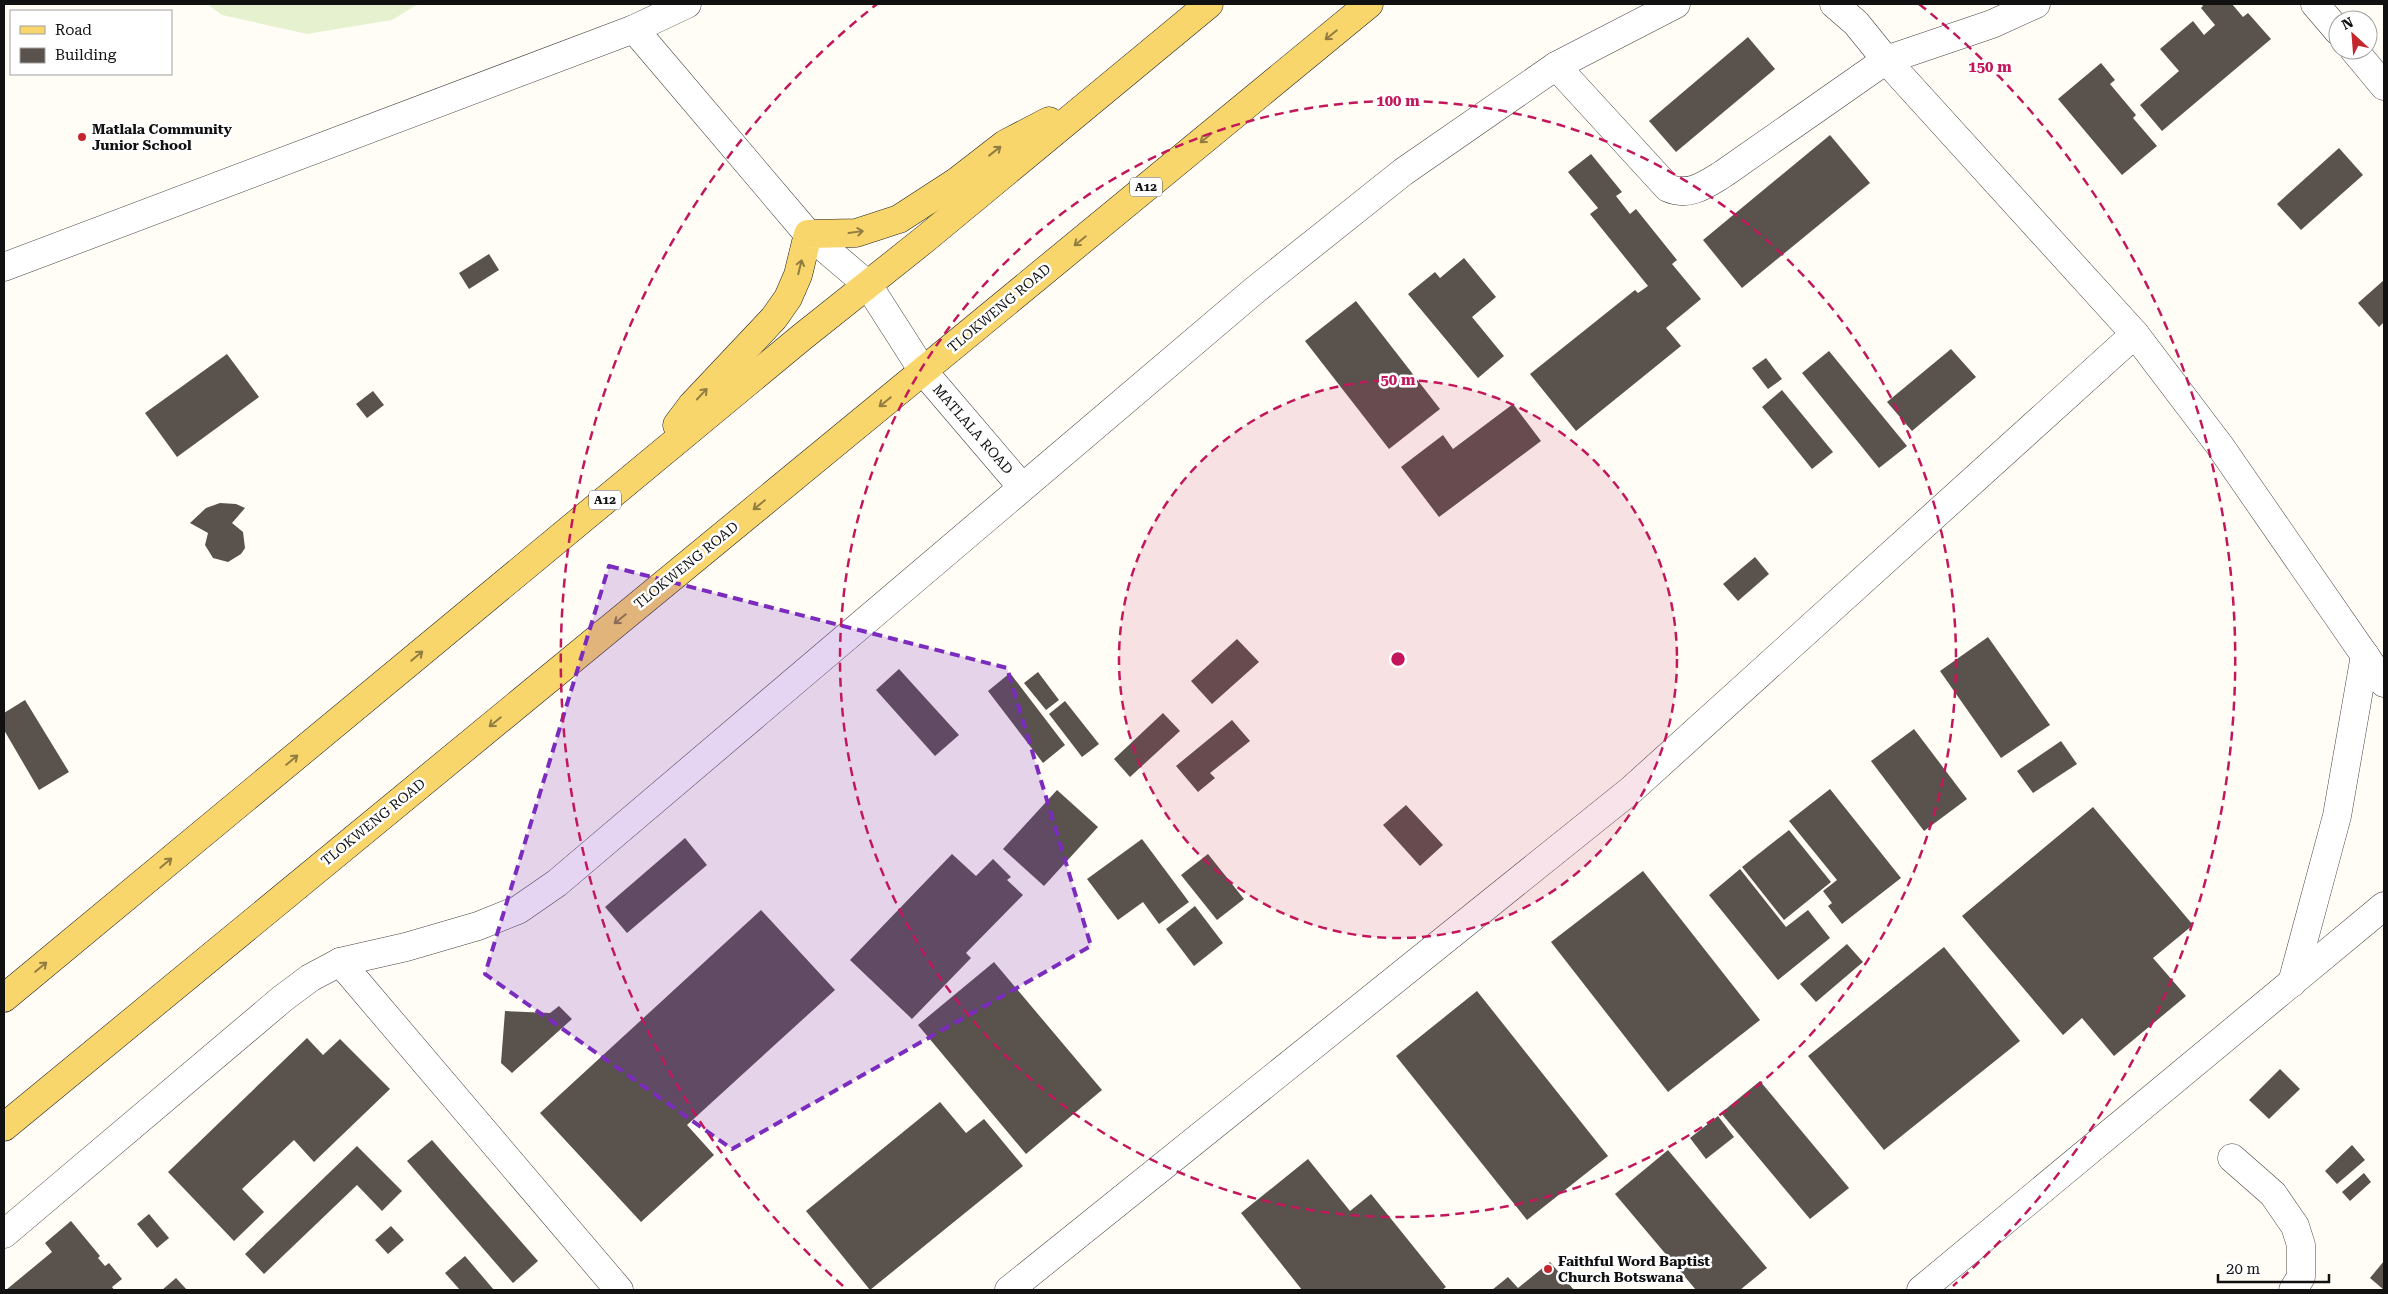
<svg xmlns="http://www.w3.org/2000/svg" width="2388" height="1294" viewBox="0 0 2388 1294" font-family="'Roboto Serif',serif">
<rect width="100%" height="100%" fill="#fffdf5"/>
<!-- pitch -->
<path fill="#e6f2cf" d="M 207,4 L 418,4 L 392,20 L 307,34 L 222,15 Z"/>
<!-- building -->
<g fill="#5a524d">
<path d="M 2201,4 L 2232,4 L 2243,17 L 2248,13 L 2271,39 L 2162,131 L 2140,105 L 2179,71 L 2160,49 L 2193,21 L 2204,35 L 2215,25 L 2201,8 L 2203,6 Z"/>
<path d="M 1748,37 L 1775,69 L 1676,152 L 1649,121 Z"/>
<path d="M 2101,63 L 2115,80 L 2110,84 L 2136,115 L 2133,118 L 2157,146 L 2122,175 L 2058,99 Z"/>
<path d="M 1830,135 L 1870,183 L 1742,288 L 1703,240 Z"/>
<path d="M 2339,148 L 2363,175 L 2301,230 L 2277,204 Z"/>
<path d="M 1591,154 L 1622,192 L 1616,196 L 1630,214 L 1636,209 L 1677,260 L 1672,264 L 1701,299 L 1666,328 L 1681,346 L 1576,431 L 1530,374 L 1635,290 L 1638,293 L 1648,286 L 1590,214 L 1598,208 L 1568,172 Z"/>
<path d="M 489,254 L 499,270 L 469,289 L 459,273 Z"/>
<path d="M 1464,258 L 1496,297 L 1472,317 L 1504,356 L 1478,378 L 1408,294 L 1435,272 L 1440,278 Z"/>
<path d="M 2384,280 L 2384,322 L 2379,327 L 2358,303 Z"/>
<path d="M 1356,301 L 1440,409 L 1389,449 L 1305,341 Z"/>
<path d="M 1951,349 L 1976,377 L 1912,431 L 1887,402 Z"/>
<path d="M 1829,351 L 1907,446 L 1879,468 L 1802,373 Z"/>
<path d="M 227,354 L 259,397 L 177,457 L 145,413 Z"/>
<path d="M 1766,358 L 1782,379 L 1768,389 L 1752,368 Z"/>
<path d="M 1782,390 L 1833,452 L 1812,469 L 1762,407 Z"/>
<path d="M 373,391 L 384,405 L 367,418 L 356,404 Z"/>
<path d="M 1513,404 L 1541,441 L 1439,517 L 1401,467 L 1443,435 L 1453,449 Z"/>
<path d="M 220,503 L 236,504 L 245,508 L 232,523 L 243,532 L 245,548 L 241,554 L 228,562 L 213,558 L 205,545 L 208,533 L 190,523 L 206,508 Z"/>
<path d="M 1755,557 L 1769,574 L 1738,601 L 1723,584 Z"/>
<path d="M 1988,637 L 2050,725 L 2001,758 L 1940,671 Z"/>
<path d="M 1237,639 L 1259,662 L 1212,704 L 1191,681 Z"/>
<path d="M 899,669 L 959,735 L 935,756 L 876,690 Z"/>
<path d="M 1038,672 L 1059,700 L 1046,710 L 1024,683 Z"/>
<path d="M 1010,673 L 1065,745 L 1043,763 L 988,691 Z"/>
<path d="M 25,700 L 69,772 L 39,790 L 4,730 L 4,713 Z"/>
<path d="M 1065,701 L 1099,744 L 1082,757 L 1049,714 Z"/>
<path d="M 1163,713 L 1180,731 L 1130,777 L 1114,759 Z"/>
<path d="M 1232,720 L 1250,741 L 1210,773 L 1215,778 L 1198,792 L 1176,766 Z"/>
<path d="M 1914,729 L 1967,799 L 1924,831 L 1871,761 Z"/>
<path d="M 2061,741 L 2077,764 L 2033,793 L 2017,771 Z"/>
<path d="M 1830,789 L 1901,878 L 1842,924 L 1828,906 L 1832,903 L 1823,891 L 1837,880 L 1789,821 Z"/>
<path d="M 1057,790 L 1098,827 L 1044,886 L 1003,849 Z"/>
<path d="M 1406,805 L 1443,845 L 1420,866 L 1383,825 Z"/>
<path d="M 2093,807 L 2193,925 L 2153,958 L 2186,996 L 2114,1056 L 2082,1018 L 2063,1035 L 1962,916 Z"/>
<path d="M 1789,830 L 1831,882 L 1784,920 L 1742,867 Z"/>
<path d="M 685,838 L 707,865 L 627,933 L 605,907 Z"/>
<path d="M 1142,839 L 1189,902 L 1159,924 L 1143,902 L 1118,920 L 1087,879 Z"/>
<path d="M 952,854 L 976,876 L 993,859 L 1011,877 L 1007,880 L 1023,895 L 966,953 L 971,958 L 912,1019 L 850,960 Z"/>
<path d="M 1208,854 L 1244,899 L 1217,920 L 1181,875 Z"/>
<path d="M 1740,869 L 1786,927 L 1808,910 L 1830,938 L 1778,980 L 1709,895 Z"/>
<path d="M 1643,871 L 1760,1020 L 1668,1092 L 1551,942 Z"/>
<path d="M 1195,906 L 1223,943 L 1194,966 L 1166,929 Z"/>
<path d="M 761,910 L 835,990 L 687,1125 L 714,1155 L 641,1222 L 540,1113 Z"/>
<path d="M 1847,944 L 1863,962 L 1816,1002 L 1800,984 Z"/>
<path d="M 1944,947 L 2020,1041 L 1884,1150 L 1808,1056 Z"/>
<path d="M 994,962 L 1102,1090 L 1026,1154 L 918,1025 Z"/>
<path d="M 1477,991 L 1608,1156 L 1527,1220 L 1396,1056 Z"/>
<path d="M 559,1006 L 572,1019 L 512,1073 L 501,1063 L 505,1011 L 550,1013 Z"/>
<path d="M 307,1038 L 323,1055 L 340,1039 L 390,1089 L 314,1162 L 294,1140 L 242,1189 L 264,1212 L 234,1241 L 168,1172 Z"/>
<path d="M 2280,1069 L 2300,1089 L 2269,1119 L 2249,1100 Z"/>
<path d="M 1760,1081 L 1849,1188 L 1810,1219 L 1721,1113 Z"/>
<path d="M 940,1102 L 966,1133 L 984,1119 L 1023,1166 L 870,1290 L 806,1211 Z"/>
<path d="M 1718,1116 L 1734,1137 L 1706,1159 L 1690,1138 Z"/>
<path d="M 432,1140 L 538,1261 L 513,1283 L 407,1161 Z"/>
<path d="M 2352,1145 L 2365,1160 L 2337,1184 L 2325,1171 Z"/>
<path d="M 357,1146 L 402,1191 L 382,1211 L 357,1185 L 264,1274 L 245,1254 Z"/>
<path d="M 1668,1150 L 1767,1268 L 1740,1290 L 1696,1290 L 1615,1194 Z"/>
<path d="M 1308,1159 L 1350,1211 L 1371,1194 L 1446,1287 L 1442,1290 L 1302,1290 L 1241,1213 Z"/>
<path d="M 2364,1173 L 2371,1182 L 2350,1201 L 2342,1192 Z"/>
<path d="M 149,1214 L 169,1238 L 157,1248 L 137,1224 Z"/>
<path d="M 71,1221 L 100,1256 L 98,1258 L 105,1266 L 109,1263 L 122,1279 L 112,1287 L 114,1290 L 6,1290 L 52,1252 L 45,1243 Z"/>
<path d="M 391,1226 L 404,1240 L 388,1254 L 375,1240 Z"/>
<path d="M 465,1256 L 494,1290 L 460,1290 L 445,1273 Z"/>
<path d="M 2384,1261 L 2384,1290 L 2370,1278 Z"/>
<path d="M 1550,1262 L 1574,1290 L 1492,1290 L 1508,1277 L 1518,1288 Z"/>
<path d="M 176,1278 L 187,1290 L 162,1290 Z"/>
</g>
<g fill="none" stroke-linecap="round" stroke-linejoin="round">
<!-- minor casing -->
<g stroke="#444" stroke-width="29">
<g id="minor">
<path d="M 1834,4 L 1856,23 L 1886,60 L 2135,334 L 2220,446 L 2384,683"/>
<path d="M 2315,4 L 2338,31"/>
<path d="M 634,29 L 687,4"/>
<path d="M 2354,50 L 2384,86"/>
<path d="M 1556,66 L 1668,188 C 1689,197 1705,185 1723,174 L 1886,60 L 1992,24 L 2036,4"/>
<path d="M 4,267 L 634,29 L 808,234 L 868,285 L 923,371 L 1022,487"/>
<path d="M 340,962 L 619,1290"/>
<path d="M 2292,983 L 2337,816 L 2365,655"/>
<path d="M 2232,1158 L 2273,1194 L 2295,1226 L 2301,1245 L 2301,1277 L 2293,1290"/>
<path d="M 4,1234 L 282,999 L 310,978 L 340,962 L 406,947 L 478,926 L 518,910 L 557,883 L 1255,290 L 1403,172 L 1556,66 L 1676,4"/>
<path d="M 1009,1290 L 1631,790 L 2135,334"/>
<path d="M 1921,1290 L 2384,906"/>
</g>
</g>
<!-- major casing -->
<g stroke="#222" stroke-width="29">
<g id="major">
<path d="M 677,425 L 692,405 L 774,318 L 788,298 L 798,275 L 808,234 L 856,233 L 899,219 L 956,182 L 1005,144 L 1049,121"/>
<path d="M 4,998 L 802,337 L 925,239 L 1209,4"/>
<path d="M 4,1127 L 1369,4"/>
</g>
</g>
<!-- minor -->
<use href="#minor" stroke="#fff" stroke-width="28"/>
<!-- major -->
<use href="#major" stroke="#f9d66b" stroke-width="28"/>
</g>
<!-- one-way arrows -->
<defs><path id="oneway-shaft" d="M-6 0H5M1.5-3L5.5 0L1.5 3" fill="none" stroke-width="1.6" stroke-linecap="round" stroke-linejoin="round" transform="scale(1.25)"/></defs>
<g stroke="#917d42">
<use href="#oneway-shaft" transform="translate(1331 35) rotate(141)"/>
<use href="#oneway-shaft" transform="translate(1206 138) rotate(141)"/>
<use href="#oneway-shaft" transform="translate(995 151) rotate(-38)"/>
<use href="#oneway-shaft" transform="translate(856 232) rotate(-8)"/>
<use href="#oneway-shaft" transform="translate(1080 241) rotate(141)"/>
<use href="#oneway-shaft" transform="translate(800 267) rotate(-76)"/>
<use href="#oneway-shaft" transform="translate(702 394) rotate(-47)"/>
<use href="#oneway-shaft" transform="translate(885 402) rotate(141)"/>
<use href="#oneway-shaft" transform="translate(759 505) rotate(141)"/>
<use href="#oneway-shaft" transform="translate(620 619) rotate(141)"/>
<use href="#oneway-shaft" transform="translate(417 656) rotate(-40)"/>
<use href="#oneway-shaft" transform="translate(495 722) rotate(141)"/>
<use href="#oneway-shaft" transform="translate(292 760) rotate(-40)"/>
<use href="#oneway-shaft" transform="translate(166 863) rotate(-40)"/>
<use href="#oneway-shaft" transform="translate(41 967) rotate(-40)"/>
</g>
<!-- marked area -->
<path fill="#7b2cbf" fill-opacity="0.2" stroke="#7b2cbf" stroke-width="4" stroke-dasharray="10 6" stroke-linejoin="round" d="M 609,566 L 1007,668 L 1091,946 L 732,1149 L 485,974 Z"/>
<!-- distance rings -->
<circle cx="1398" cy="659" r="279" fill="#c2185b" fill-opacity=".12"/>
<g fill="none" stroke="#c2185b" stroke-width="2.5" stroke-dasharray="9 6">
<circle cx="1398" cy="659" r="279"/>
<circle cx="1398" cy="659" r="558"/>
<path d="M843 1286A837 837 0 0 1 877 4M1919 4A837 837 0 0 1 1953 1286"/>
</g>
<!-- markers -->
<g fill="#c4262e" stroke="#fff" stroke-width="2">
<circle cx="82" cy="137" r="5"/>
<circle cx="1548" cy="1269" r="5"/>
</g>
<g text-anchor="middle" stroke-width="5" stroke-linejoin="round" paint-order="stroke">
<!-- shield labels -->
<g fill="#fff" stroke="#585858" stroke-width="1">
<rect x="1130" y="177.5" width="32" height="19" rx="4"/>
<rect x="589" y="490.5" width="32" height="19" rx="4"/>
</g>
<g font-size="12" font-weight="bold" fill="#111">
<text x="1146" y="191">A12</text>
<text x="605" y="504">A12</text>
</g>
<!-- poi labels -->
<g font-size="14" font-weight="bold" fill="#111" stroke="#fff" text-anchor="start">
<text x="92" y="134">Matlala Community<tspan x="92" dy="16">Junior School</tspan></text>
<text x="1558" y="1266">Faithful Word Baptist<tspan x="1558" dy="16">Church Botswana</tspan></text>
</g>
<!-- street labels -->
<g font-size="14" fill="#111" stroke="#fff">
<text transform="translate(999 308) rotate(-40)" y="5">TLOKWENG ROAD</text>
<text transform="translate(973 429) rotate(49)" y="5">MATLALA ROAD</text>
<text transform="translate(686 565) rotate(-39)" y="5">TLOKWENG ROAD</text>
<text transform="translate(373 822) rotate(-39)" y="5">TLOKWENG ROAD</text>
</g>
</g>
<circle cx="1398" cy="659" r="8" fill="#c2185b" stroke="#fff" stroke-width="2.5"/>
<g font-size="15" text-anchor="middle" font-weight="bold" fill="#c2185b" stroke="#fff" stroke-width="5" stroke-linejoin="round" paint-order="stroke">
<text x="1990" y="72">150 m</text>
<text x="1398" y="106">100 m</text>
<text x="1398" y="385">50 m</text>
</g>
<!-- border -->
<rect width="2388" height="1294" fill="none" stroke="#111111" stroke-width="10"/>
<!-- legend -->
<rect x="10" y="10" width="162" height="65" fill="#ffffff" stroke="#a0a0a0"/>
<rect x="20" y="26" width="25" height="8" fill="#f9d66b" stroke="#a0a0a0"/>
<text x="55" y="35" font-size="15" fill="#111111">Road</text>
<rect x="20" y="48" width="25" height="15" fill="#5a524d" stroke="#a0a0a0"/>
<text x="55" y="60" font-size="15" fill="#111111">Building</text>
<!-- north arrow -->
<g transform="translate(2353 35) rotate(334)"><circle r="24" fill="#ffffff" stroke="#a0a0a0"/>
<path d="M0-4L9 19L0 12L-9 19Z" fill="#c4262e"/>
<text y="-8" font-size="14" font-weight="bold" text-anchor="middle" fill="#111111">N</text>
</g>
<!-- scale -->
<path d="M2218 1274v8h111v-8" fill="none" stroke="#111111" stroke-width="2.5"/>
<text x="2226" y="1274" font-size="15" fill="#111111" stroke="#ffffff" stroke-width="4" paint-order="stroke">20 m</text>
</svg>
